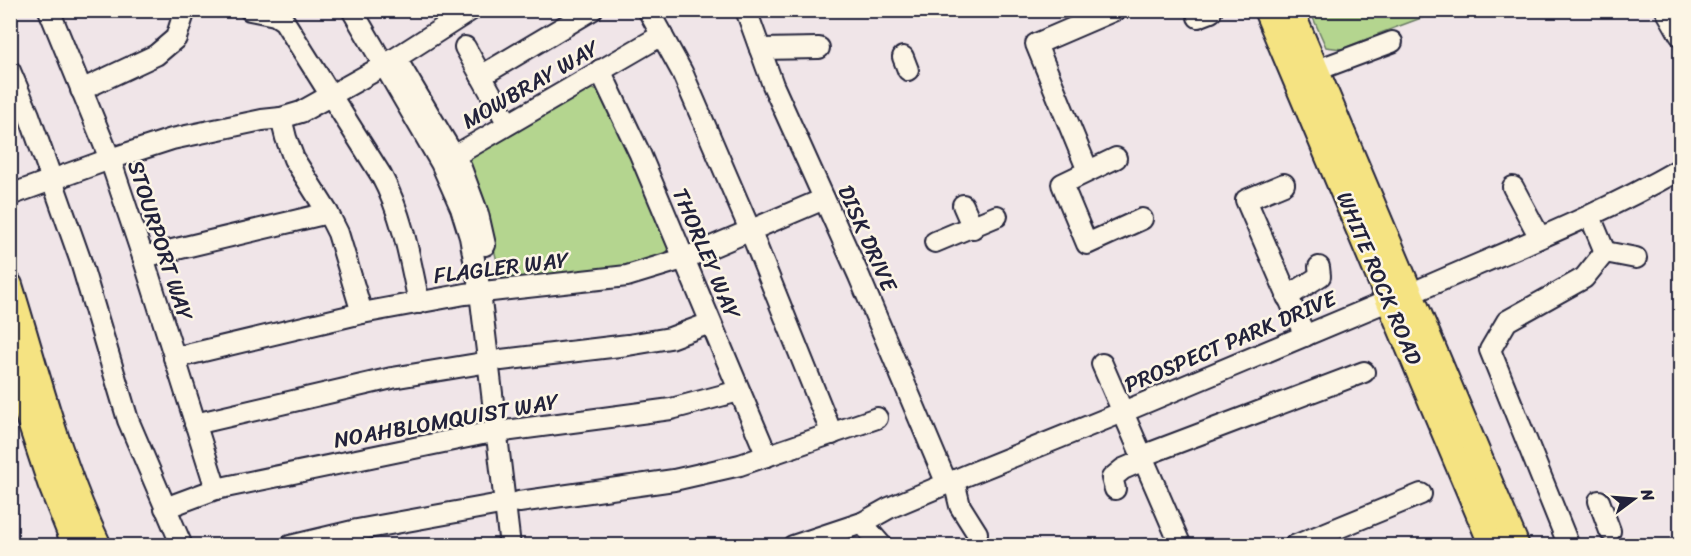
<svg xmlns="http://www.w3.org/2000/svg" width="1691" height="556" viewBox="0 0 1691 556" font-family="Sriracha,sans-serif">
<rect width="100%" height="100%" fill="#f0e5e8"/>
<filter id="ink" filterUnits="userSpaceOnUse"><feTurbulence type="fractalNoise" baseFrequency=".0167" numOctaves="2"/><feDisplacementMap in="SourceGraphic" scale="12" xChannelSelector="R" yChannelSelector="G"/><feConvolveMatrix kernelMatrix="1 2 1 2 8 2 1 2 1" color-interpolation-filters="sRGB"/></filter>
<g filter="url(#ink)">
<!-- green -->
<g fill="#b4d58f" stroke="#6b7c65" stroke-width="1.5">
<path d="M 1310,11 L 1440,11 L 1378,34 L 1381,43 L 1379,44 L 1372,37 L 1342,49 L 1326,47 Z"/>
<path d="M 591,88 L 602,93 L 669,243 L 666,255 C 649,260 633,266 616,268 C 580,273 545,274 509,283 L 501,276 L 488,227 L 467,171 L 471,158 Z"/>
</g>
<g fill="none" stroke-linecap="round" stroke-linejoin="round">
<!-- minor casing -->
<g stroke="#22223b" stroke-width="24">
<g id="minor">
<path d="M 49,10 L 110,159 L 143,257 L 216,489"/>
<path d="M 250,10 L 275,15 L 284,21 L 381,175 C 403,216 410,259 419,303"/>
<path d="M 352,10 L 441,163 L 461,208 L 470,237 L 480,292 L 510,546"/>
<path d="M 648,10 L 682,72 L 750,230 L 832,434"/>
<path d="M 746,10 L 773,85 L 859,276 L 947,484"/>
<path d="M 1666,10 L 1680,35"/>
<path d="M 1198,17 L 1211,12"/>
<path d="M 465,47 L 508,124"/>
<path d="M 760,49 L 819,48"/>
<path d="M 903,57 L 908,70"/>
<path d="M 401,67 L 461,168 L 478,214 L 485,245"/>
<path d="M 600,70 L 640,154 L 767,456"/>
<path d="M 1317,70 L 1392,42"/>
<path d="M 10,71 L 29,115 L 80,259 L 128,420 L 182,546"/>
<path d="M 481,76 L 592,10"/>
<path d="M 81,90 L 156,55 L 176,38 L 185,10"/>
<path d="M 281,118 L 286,138 L 294,159 L 328,213 L 338,233 L 362,313"/>
<path d="M 454,156 L 662,35"/>
<path d="M 1116,158 L 1062,184 L 1087,244 L 1142,219"/>
<path d="M 1088,171 L 1036,44 L 1115,10"/>
<path d="M 1284,184 L 1246,200 L 1305,336"/>
<path d="M 1513,187 L 1539,236"/>
<path d="M 10,195 L 110,159 L 172,139 L 262,120 L 281,118 L 301,112 L 385,65 L 471,10"/>
<path d="M 963,205 L 973,228"/>
<path d="M 1590,216 L 1605,252"/>
<path d="M 935,242 L 997,216"/>
<path d="M 143,257 L 328,213"/>
<path d="M 1287,297 L 1320,276 L 1319,267"/>
<path d="M 174,358 L 362,313 L 465,294 L 627,276 L 683,259 L 824,199"/>
<path d="M 501,360 L 628,345 L 670,338 L 710,323"/>
<path d="M 1102,364 L 1181,546"/>
<path d="M 195,424 L 392,378 L 489,362"/>
<path d="M 1142,456 L 1364,372"/>
<path d="M 954,481 L 960,506 L 977,533"/>
<path d="M 1115,489 L 1112,478 L 1123,469 L 1144,460"/>
<path d="M 1599,501 L 1610,531"/>
<path d="M 519,502 L 674,480 L 740,465 L 877,418"/>
<path d="M 165,508 L 216,489 L 482,434 L 671,409 L 739,391"/>
<path d="M 862,523 L 882,546"/>
<path d="M 290,546 L 357,530 L 506,503"/>
<path d="M 793,546 L 862,523 L 889,508 L 965,476 L 1123,412 L 1390,300 L 1410,294 C 1500,254 1595,218 1680,169"/>
<path d="M 1294,546 L 1421,494"/>
<path d="M 1569,546 L 1490,350 L 1507,321 L 1584,278 L 1605,252 L 1636,258"/>
</g>
</g>
<!-- major casing -->
<g stroke="#22223b" stroke-width="28">
<g id="major">
<path d="M 1266,10 L 1492,546"/>
<path d="M 1291,10 L 1517,546"/>
<path d="M 10,285 C 37,372 59,463 99,546"/>
<path d="M 10,362 L 50,483 L 75,546"/>
</g>
</g>
<!-- minor -->
<use href="#minor" stroke="#fcf5e5" stroke-width="20"/>
<!-- major -->
<use href="#major" stroke="#f5e382" stroke-width="24"/>
</g>
</g>
<g text-anchor="middle" stroke-width="5" stroke-linejoin="round" paint-order="stroke">
<!-- street labels -->
<g font-size="22" fill="#22223b" stroke="#fcf5e5">
<text transform="translate(530 84) rotate(-30)" y="8">MOWBRAY WAY</text>
<text transform="translate(868 238) rotate(66)" y="8">DISK DRIVE</text>
<text transform="translate(161 240) rotate(72)" y="8">STOURPORT WAY</text>
<text transform="translate(707 253) rotate(67)" y="8">THORLEY WAY</text>
<text transform="translate(501 267) rotate(-7)" y="8">FLAGLER WAY</text>
<text transform="translate(1380 278) rotate(67)" y="8">WHITE ROCK ROAD</text>
<text transform="translate(1230 341) rotate(-23)" y="8">PROSPECT PARK DRIVE</text>
<text transform="translate(446 420) rotate(-10)" y="8">NOAHBLOMQUIST WAY</text>
</g>
</g>
<!-- margin -->
<rect width="1691" height="556" fill="none" stroke="#fcf5e5" stroke-width="36"/>
<rect x="18" y="18" width="1655" height="520" fill="none" stroke="#22223b" stroke-width="2" filter="url(#ink)"/>
<!-- north arrow -->
<g transform="translate(1634 499) rotate(74)" stroke="#fcf5e5" stroke-width="4.5" paint-order="stroke">
<path d="M0-4.5L10 22L0 15L-10 22Z" fill="#22223b"/>
<text y="-9" font-size="16" font-weight="bold" text-anchor="middle" fill="#22223b">N</text>
</g>
</svg>
